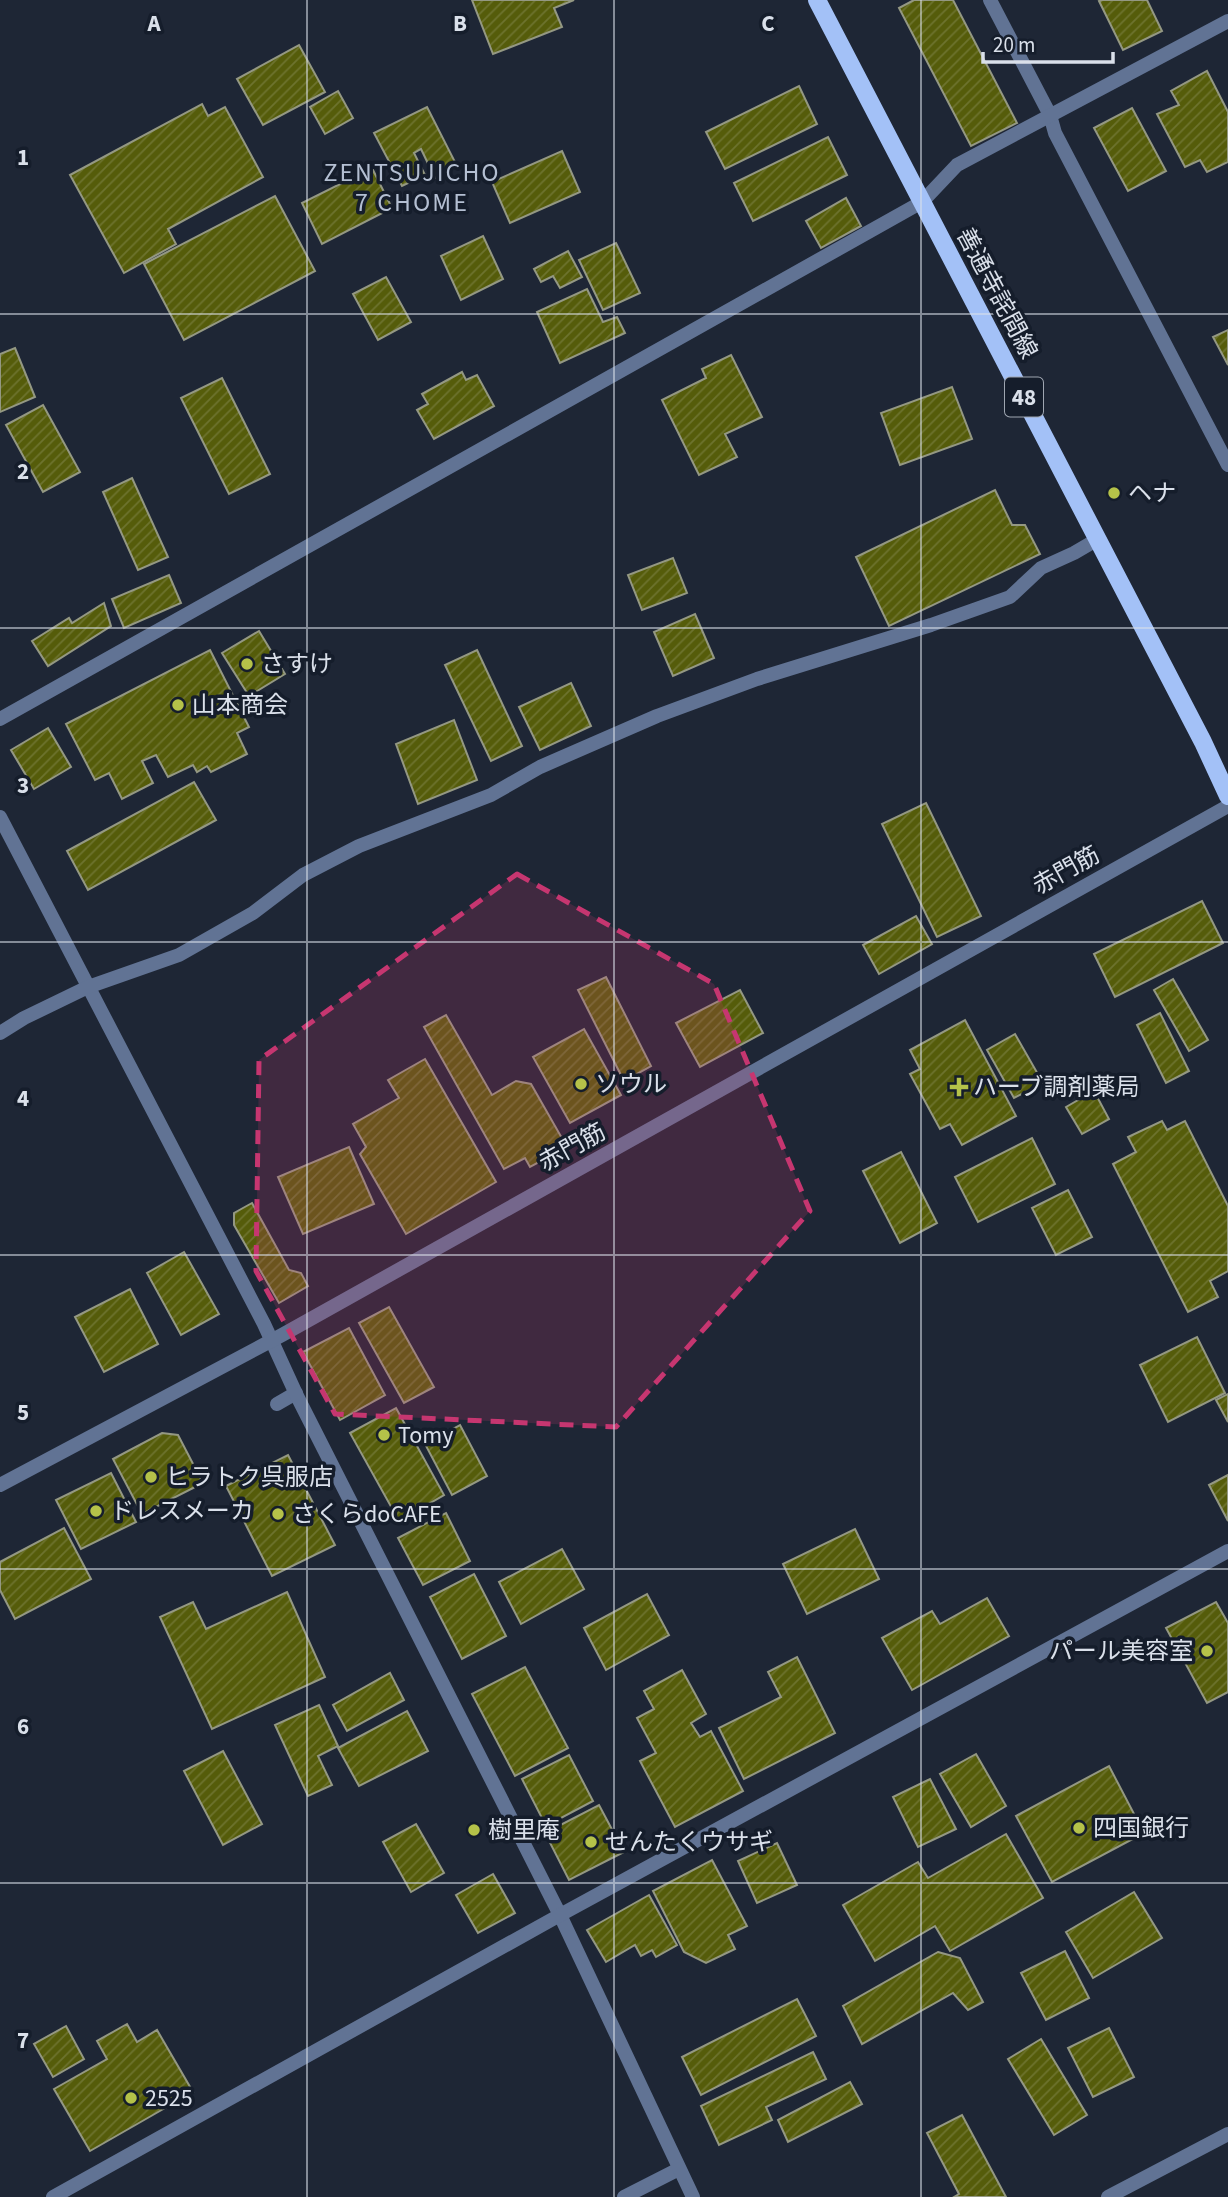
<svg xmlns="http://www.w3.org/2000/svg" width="1228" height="2197" viewBox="0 0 1228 2197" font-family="'Source Sans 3','Noto Sans JP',sans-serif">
<defs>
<pattern id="building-hatch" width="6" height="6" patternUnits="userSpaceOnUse" patternTransform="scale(1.75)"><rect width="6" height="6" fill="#555c0a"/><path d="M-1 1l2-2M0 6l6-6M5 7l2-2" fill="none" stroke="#6d732e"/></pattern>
</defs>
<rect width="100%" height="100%" fill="#1e2635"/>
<!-- building -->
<g fill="url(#building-hatch)" stroke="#949883" stroke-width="2">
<path d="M 472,0 L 574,0 L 554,8 L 562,27 L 493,54 Z"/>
<path d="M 914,0 L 953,0 L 1017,123 L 971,146 L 899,8 Z"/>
<path d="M 1102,0 L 1147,0 L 1162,31 L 1123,50 L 1099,1 Z"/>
<path d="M 299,45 L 325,92 L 263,125 L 237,79 Z"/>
<path d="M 1207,71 L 1228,112 L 1228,162 L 1207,172 L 1200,160 L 1185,167 L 1157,114 L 1179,105 L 1171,91 Z"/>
<path d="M 799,86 L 817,124 L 725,169 L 706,132 Z"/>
<path d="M 338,91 L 353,118 L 325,134 L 310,107 Z"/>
<path d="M 202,104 L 208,116 L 225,107 L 263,177 L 168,229 L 176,244 L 124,273 L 70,175 Z"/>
<path d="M 427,107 L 457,166 L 435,178 L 421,149 L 414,153 L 425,175 L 402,186 L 374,133 Z"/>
<path d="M 1132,108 L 1166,171 L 1128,191 L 1094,128 Z"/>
<path d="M 828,137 L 847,175 L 753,221 L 734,183 Z"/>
<path d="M 562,151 L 580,192 L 510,223 L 492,182 Z"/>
<path d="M 372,168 L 392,208 L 322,244 L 302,203 Z"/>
<path d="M 275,196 L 315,271 L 184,340 L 144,264 Z"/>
<path d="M 846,198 L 861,226 L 821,248 L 806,221 Z"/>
<path d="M 483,236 L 503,279 L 461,300 L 441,256 Z"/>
<path d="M 616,243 L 640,293 L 603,310 L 579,260 Z"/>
<path d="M 568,251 L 582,277 L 560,288 L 553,276 L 541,282 L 534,269 Z"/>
<path d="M 386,277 L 411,322 L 378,340 L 353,294 Z"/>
<path d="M 587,289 L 603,322 L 617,317 L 625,333 L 560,363 L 537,312 Z"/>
<path d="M 1228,330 L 1228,365 L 1213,337 Z"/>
<path d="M 15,348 L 35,397 L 0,412 L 0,354 Z"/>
<path d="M 731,355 L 762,417 L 725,434 L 737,457 L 699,475 L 662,400 L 706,378 L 702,369 Z"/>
<path d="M 462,372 L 466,380 L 477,375 L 494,406 L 434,439 L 417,410 L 428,404 L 422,394 Z"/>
<path d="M 222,378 L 270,474 L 229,494 L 181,398 Z"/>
<path d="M 952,387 L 972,439 L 900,465 L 881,413 Z"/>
<path d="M 43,405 L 80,472 L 43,492 L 6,425 Z"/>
<path d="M 132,478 L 168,557 L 138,570 L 103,492 Z"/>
<path d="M 995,490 L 1012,525 L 1025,525 L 1040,554 L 889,626 L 856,557 Z"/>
<path d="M 673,558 L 687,593 L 642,610 L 628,575 Z"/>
<path d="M 169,575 L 181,603 L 124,628 L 112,599 Z"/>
<path d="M 104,603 L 111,626 L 48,666 L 32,641 L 69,618 L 72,623 Z"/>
<path d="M 695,614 L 714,658 L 673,676 L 654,632 Z"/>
<path d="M 259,631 L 285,674 L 249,696 L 222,653 Z"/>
<path d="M 210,650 L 249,727 L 237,733 L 247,754 L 211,772 L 207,766 L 197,772 L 193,765 L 168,777 L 156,755 L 142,761 L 153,783 L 122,799 L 109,773 L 95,780 L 66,724 Z"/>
<path d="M 477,650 L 522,746 L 491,761 L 445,665 Z"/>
<path d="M 571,683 L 591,726 L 540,750 L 519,707 Z"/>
<path d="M 454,720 L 477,780 L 418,804 L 396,744 Z"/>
<path d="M 48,728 L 71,767 L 34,789 L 11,750 Z"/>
<path d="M 194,782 L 216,820 L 88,890 L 67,851 Z"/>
<path d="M 926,803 L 981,916 L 937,937 L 882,824 Z"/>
<path d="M 1202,901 L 1223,943 L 1115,997 L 1094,954 Z"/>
<path d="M 916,916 L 932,944 L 879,974 L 863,945 Z"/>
<path d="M 606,977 L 651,1066 L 624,1081 L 578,990 Z"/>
<path d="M 1173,979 L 1208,1040 L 1189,1051 L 1154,990 Z"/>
<path d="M 740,990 L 763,1033 L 700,1067 L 676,1023 Z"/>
<path d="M 1160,1013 L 1189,1071 L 1166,1083 L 1137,1025 Z"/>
<path d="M 446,1015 L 492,1095 L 516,1081 L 531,1084 L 567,1147 L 530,1167 L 525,1158 L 504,1169 L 424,1027 Z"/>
<path d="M 965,1020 L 1016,1116 L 962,1145 L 950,1124 L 940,1129 L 910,1074 L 920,1069 L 910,1050 Z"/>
<path d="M 584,1029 L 621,1095 L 570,1123 L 533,1057 Z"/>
<path d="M 1015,1034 L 1043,1083 L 1014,1098 L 987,1050 Z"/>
<path d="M 425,1059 L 496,1182 L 406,1234 L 360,1154 L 366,1147 L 353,1124 L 399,1098 L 388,1080 Z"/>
<path d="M 1094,1091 L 1109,1119 L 1082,1134 L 1066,1107 Z"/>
<path d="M 1162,1121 L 1167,1130 L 1185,1121 L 1228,1206 L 1228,1271 L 1210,1281 L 1218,1297 L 1188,1312 L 1113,1164 L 1136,1152 L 1128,1137 Z"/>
<path d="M 1032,1138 L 1055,1184 L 978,1222 L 955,1177 Z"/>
<path d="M 349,1147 L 374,1204 L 303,1234 L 278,1177 Z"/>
<path d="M 901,1152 L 937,1223 L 900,1243 L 863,1171 Z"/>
<path d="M 1068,1190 L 1092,1237 L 1056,1255 L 1032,1208 Z"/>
<path d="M 252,1203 L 289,1270 L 301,1273 L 308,1286 L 279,1303 L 234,1225 L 234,1213 Z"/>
<path d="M 184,1252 L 219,1314 L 181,1335 L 147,1273 Z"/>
<path d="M 130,1289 L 158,1344 L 104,1372 L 75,1317 Z"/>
<path d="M 389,1307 L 434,1387 L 404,1403 L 359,1323 Z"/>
<path d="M 349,1328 L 385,1395 L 340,1420 L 303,1352 Z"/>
<path d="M 1197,1337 L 1225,1393 L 1168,1422 L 1140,1365 Z"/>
<path d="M 1228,1394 L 1228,1422 L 1216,1400 Z"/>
<path d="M 396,1408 L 444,1495 L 399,1521 L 350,1433 Z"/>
<path d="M 460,1425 L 487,1476 L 452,1495 L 425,1444 Z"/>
<path d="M 162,1433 L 178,1435 L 203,1483 L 142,1514 L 113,1459 Z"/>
<path d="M 288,1455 L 335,1545 L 272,1576 L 226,1486 Z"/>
<path d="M 111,1473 L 136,1522 L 81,1549 L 56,1500 Z"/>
<path d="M 1228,1475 L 1228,1521 L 1209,1485 Z"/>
<path d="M 446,1513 L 470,1561 L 423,1585 L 398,1538 Z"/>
<path d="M 64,1528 L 91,1579 L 15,1619 L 0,1590 L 0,1562 Z"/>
<path d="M 855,1529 L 879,1579 L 807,1614 L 783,1564 Z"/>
<path d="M 562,1549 L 584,1589 L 521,1624 L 499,1582 Z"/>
<path d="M 474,1574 L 506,1636 L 462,1659 L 430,1597 Z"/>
<path d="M 287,1592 L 325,1677 L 212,1729 L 160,1617 L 193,1602 L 206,1629 Z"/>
<path d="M 647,1594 L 669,1635 L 606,1670 L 584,1628 Z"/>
<path d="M 987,1598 L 1009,1636 L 912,1690 L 882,1638 L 932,1611 L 940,1624 Z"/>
<path d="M 1216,1602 L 1228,1623 L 1228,1692 L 1207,1703 L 1166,1628 Z"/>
<path d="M 797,1657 L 835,1733 L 744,1779 L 719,1728 L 781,1697 L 768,1672 Z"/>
<path d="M 525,1667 L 568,1748 L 515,1776 L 472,1694 Z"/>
<path d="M 682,1670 L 706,1714 L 691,1723 L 700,1737 L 711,1731 L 743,1791 L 675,1827 L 640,1761 L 656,1753 L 637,1718 L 654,1709 L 644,1691 Z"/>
<path d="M 390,1673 L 404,1700 L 347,1731 L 333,1705 Z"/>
<path d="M 319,1705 L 338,1746 L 318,1756 L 332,1785 L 308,1796 L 275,1725 Z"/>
<path d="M 407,1711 L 428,1751 L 359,1786 L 338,1748 Z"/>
<path d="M 223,1751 L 262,1824 L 223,1845 L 184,1771 Z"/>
<path d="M 976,1754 L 1006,1806 L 971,1827 L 940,1774 Z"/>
<path d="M 569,1755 L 593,1801 L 546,1826 L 522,1779 Z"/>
<path d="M 1109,1766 L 1144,1833 L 1052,1882 L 1016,1816 Z"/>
<path d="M 930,1779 L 956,1829 L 918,1847 L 893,1797 Z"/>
<path d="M 599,1805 L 624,1852 L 569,1880 L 545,1833 Z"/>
<path d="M 416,1824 L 444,1873 L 411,1892 L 383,1842 Z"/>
<path d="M 1006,1834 L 1043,1898 L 950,1951 L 935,1926 L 875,1961 L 843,1905 L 918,1862 L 928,1878 Z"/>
<path d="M 777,1843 L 797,1885 L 757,1903 L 738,1861 Z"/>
<path d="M 712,1860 L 747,1926 L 728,1935 L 735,1949 L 706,1963 L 684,1952 L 653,1891 Z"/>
<path d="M 493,1874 L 515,1913 L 478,1933 L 456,1895 Z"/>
<path d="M 1134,1892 L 1162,1938 L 1093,1978 L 1066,1932 Z"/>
<path d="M 649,1895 L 677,1945 L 656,1957 L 652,1950 L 641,1956 L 635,1945 L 606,1962 L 587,1930 Z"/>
<path d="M 1065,1951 L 1089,1998 L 1046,2020 L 1021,1973 Z"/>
<path d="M 938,1952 L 960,1958 L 983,2002 L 968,2010 L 953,1993 L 862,2044 L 843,2006 Z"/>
<path d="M 797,1999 L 816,2036 L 701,2095 L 682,2057 Z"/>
<path d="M 127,2024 L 137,2042 L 157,2030 L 193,2092 L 90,2151 L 54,2089 L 107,2059 L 97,2041 Z"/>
<path d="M 66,2026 L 84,2059 L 53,2077 L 34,2044 Z"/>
<path d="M 1109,2028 L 1134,2077 L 1093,2097 L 1068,2048 Z"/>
<path d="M 1041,2039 L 1087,2115 L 1054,2135 L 1008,2059 Z"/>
<path d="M 813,2052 L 826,2079 L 766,2107 L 772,2120 L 719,2145 L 701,2106 Z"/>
<path d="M 850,2082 L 862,2104 L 788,2142 L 778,2120 Z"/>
<path d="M 962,2115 L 1006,2197 L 954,2197 L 959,2194 L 927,2133 Z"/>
</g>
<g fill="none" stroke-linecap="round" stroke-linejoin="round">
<!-- service -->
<path stroke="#617394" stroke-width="14" d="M 624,2197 L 679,2169"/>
<!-- pedestrian -->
<path stroke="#617394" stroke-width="14" d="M 277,1404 L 296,1393"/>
<!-- minor -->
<g stroke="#617394" stroke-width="14">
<path d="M 990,0 L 1050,115 L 1055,133 L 1228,465"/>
<path d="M 0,719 L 922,202 L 957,165 L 1228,21"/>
<path d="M 0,817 L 264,1324 L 297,1396 L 560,1915 L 693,2197"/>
<path d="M 0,1033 L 24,1018 L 88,987 L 179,955 L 253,913 L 303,875 L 359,846 L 491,795 L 540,767 L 657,716 L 757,679 L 931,625 L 1010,597 L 1041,568 L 1074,553 L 1098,539"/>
<path d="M 0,1485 L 282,1335 L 1228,806"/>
</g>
<!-- tertiary -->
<g stroke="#617394" stroke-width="14">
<path d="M 53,2197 L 560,1915 L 1228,1551"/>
<path d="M 1108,2197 L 1228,2134"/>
</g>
<!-- primary -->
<path stroke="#a3c1f7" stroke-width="18" d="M 817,0 L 1203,742 L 1228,796"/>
</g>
<!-- marked area -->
<path fill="#c63670" fill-opacity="0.2" stroke="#c63670" stroke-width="5" stroke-dasharray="14 9" stroke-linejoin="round" d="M 517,874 L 714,984 L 810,1211 L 616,1427 L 335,1414 L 256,1271 L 259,1060 Z"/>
<!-- grid -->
<path fill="none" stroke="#dae0ea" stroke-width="2" stroke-opacity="0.55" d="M 307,0 L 307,2197M 614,0 L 614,2197M 921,0 L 921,2197M 0,314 L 1228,314M 0,628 L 1228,628M 0,942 L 1228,942M 0,1255 L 1228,1255M 0,1569 L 1228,1569M 0,1883 L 1228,1883"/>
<!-- markers -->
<g fill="#b5c249" stroke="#151d2b" stroke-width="2.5">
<circle cx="1114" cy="493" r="7"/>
<circle cx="247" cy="664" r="7"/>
<circle cx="178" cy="705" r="7"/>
<circle cx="581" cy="1084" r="7"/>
<path d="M955.5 1076.5h7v7h7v7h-7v7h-7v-7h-7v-7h7z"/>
<circle cx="384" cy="1435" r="7"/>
<circle cx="151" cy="1477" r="7"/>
<circle cx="96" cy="1511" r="7"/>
<circle cx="278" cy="1514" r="7"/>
<circle cx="1207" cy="1651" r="7"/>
<circle cx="1079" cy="1828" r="7"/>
<circle cx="474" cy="1830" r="7"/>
<circle cx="591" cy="1842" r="7"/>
<circle cx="131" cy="2098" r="7"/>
</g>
<g text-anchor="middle" stroke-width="7" stroke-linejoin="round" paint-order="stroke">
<!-- shield labels -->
<rect fill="#151d2b" stroke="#9fa6b1" stroke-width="2" x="1005" y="377.5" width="38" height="39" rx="5"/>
<g font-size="23" font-weight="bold" fill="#dae0ea">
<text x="1024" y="405">48</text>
</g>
<!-- street labels -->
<g font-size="24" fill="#dae0ea" stroke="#151d2b">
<text transform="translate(997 293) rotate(62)" y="8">善通寺詫間線</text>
<text transform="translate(1066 870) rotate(-29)" y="8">赤門筋</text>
<text transform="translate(572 1147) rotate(-29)" y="8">赤門筋</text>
</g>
<!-- poi labels -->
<g font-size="24" fill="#dae0ea" stroke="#151d2b" text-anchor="start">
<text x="1128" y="501">ヘナ</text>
<text x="261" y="672">さすけ</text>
<text x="192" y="713">山本商会</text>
<text x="595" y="1092">ソウル</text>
<text x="973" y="1095">ハーブ調剤薬局</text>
<text x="398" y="1443">Tomy</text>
<text x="165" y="1485">ヒラトク呉服店</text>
<text x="110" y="1519">ドレスメーカ</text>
<text x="292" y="1522">さくらdoCAFE</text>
<text x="1193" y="1659" text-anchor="end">パール美容室</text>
<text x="1093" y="1836">四国銀行</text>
<text x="488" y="1838">樹里庵</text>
<text x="605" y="1850">せんたくウサギ</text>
<text x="145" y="2106">2525</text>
</g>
<!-- neighbourhood labels -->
<g font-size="26" letter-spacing="2" fill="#b4bfd2" stroke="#151d2b">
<text x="412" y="181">ZENTSUJICHO<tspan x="412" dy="30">7 CHOME</tspan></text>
</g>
</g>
<g font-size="23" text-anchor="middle" font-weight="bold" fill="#dae0ea" stroke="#151d2b" stroke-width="7" stroke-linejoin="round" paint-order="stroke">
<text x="154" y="31">A</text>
<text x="460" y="31">B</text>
<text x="768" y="31">C</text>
<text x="23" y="165">1</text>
<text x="23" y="479">2</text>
<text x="23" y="793">3</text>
<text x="23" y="1106">4</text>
<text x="23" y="1420">5</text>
<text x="23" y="1734">6</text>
<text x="23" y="2048">7</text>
</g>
<!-- scale -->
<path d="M983 52v10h130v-10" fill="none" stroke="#dae0ea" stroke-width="3.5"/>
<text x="993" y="52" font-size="21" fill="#dae0ea" stroke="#151d2b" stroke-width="5" paint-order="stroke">20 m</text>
</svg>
